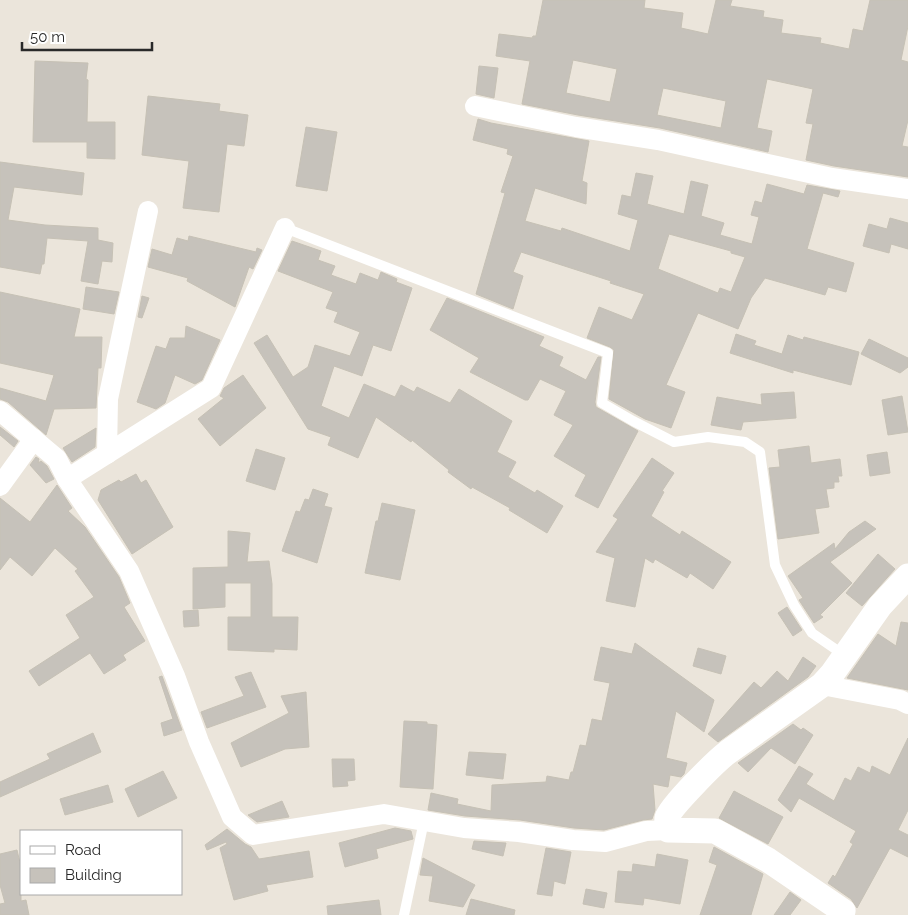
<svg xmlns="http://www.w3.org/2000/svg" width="908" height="915" viewBox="0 0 908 915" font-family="Raleway,sans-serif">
<rect width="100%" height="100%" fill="#ebe5db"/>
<!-- building -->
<g fill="#c6c2bb" stroke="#c6c1b5" fill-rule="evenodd">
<path d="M 543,0 L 645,0 L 644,8 L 683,13 L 681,28 L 708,34 L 716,0 L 732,0 L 730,6 L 764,11 L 763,17 L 783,20 L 781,33 L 821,38 L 820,43 L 849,49 L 853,29 L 863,31 L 870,0 L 908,0 L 908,26 L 901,60 L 908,62 L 908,120 L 902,146 L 908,147 L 908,177 L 834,166 L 806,160 L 813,124 L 806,123 L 813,89 L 767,79 L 757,128 L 772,131 L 768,152 L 660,128 L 578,115 L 522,104 L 530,61 L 496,56 L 499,34 L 532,38 L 533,36 L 536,36 ZM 573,60 L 617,69 L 610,102 L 566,93 ZM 663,88 L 726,101 L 721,128 L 657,115 Z"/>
<path d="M 35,61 L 88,63 L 86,79 L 88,80 L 87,122 L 115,122 L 115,159 L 87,158 L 87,142 L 33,142 Z"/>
<path d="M 479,66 L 498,68 L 494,98 L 476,94 Z"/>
<path d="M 148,96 L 220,104 L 219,111 L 248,115 L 244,146 L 227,144 L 219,212 L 183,208 L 189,161 L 142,155 Z"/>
<path d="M 478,119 L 491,123 L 589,141 L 582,181 L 587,183 L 586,204 L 535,188 L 525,221 L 561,231 L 562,228 L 630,251 L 638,220 L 618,214 L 622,195 L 631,197 L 636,173 L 653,176 L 647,204 L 684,214 L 691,181 L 708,185 L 701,216 L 724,223 L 720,235 L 752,244 L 759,217 L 751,215 L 755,201 L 762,203 L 767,184 L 804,194 L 807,185 L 840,191 L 838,197 L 823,193 L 807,249 L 854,263 L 846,292 L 828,287 L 825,295 L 765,278 L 751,298 L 738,329 L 698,313 L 666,385 L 685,392 L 671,428 L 645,419 L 609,399 L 614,350 L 610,347 L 587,338 L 599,307 L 632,320 L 644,294 L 610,283 L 611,281 L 521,252 L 513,272 L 523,276 L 513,309 L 476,294 L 505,193 L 501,192 L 513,156 L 507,154 L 508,149 L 473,140 ZM 669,234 L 731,251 L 731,253 L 745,257 L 731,292 L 720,288 L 718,293 L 658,269 Z"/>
<path d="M 306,127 L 337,132 L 327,191 L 296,186 Z"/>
<path d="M 0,162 L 84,173 L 82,195 L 14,187 L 8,220 L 45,225 L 98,228 L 98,240 L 113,243 L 112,262 L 102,261 L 98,284 L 81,281 L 88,241 L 47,238 L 44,264 L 42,264 L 40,274 L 0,267 Z"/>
<path d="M 890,218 L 908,223 L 908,249 L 891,244 L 889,253 L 863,246 L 869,224 L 887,229 Z"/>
<path d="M 189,236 L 256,252 L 257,248 L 262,250 L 253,269 L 249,267 L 235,307 L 187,281 L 188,278 L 148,267 L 152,249 L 172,255 L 177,238 L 188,241 Z"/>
<path d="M 292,241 L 321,251 L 318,260 L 335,266 L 331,275 L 356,284 L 360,273 L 378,280 L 381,272 L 397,279 L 396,282 L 412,288 L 391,351 L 373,345 L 362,376 L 334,366 L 321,406 L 349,418 L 364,384 L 395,397 L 401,385 L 414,392 L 417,387 L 450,403 L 459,389 L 512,421 L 497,452 L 516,462 L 508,477 L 535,493 L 537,490 L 563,506 L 547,533 L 509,510 L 510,508 L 472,487 L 471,489 L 448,472 L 449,470 L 412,440 L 411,442 L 376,417 L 358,458 L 328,445 L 331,437 L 308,429 L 254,343 L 267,335 L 293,377 L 308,367 L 315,345 L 350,356 L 360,332 L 334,322 L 338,312 L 326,308 L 333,292 L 278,271 Z"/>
<path d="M 86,287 L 119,292 L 114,314 L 83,309 Z"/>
<path d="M 0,292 L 80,309 L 74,337 L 102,337 L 101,368 L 98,368 L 96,408 L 54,409 L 46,435 L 8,402 L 0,399 L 0,388 L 46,401 L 54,375 L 0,363 Z"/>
<path d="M 142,296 L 149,298 L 142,318 L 138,317 Z"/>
<path d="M 447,298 L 544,337 L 539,346 L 563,357 L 559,366 L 586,380 L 598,357 L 601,357 L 595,402 L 596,407 L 638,431 L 598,508 L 575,496 L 586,475 L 554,456 L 573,425 L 554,415 L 566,391 L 540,379 L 528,400 L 525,400 L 470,372 L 479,358 L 430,330 Z"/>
<path d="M 186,326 L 220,340 L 202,380 L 195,384 L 175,375 L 165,403 L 156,409 L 137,402 L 156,346 L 166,349 L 170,338 L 185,338 Z"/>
<path d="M 736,334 L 756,341 L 754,345 L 782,354 L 788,335 L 803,340 L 804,337 L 859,352 L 851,385 L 793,370 L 793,373 L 730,353 Z"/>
<path d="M 869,339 L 908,358 L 908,367 L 900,373 L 861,354 Z"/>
<path d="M 243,375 L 266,408 L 220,446 L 198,419 L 224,398 L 220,396 L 224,388 Z"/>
<path d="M 794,392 L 796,418 L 743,422 L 741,430 L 711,425 L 717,397 L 762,405 L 761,394 Z"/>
<path d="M 902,396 L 908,432 L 888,435 L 882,400 Z"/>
<path d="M 0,427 L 18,441 L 14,447 L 0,435 Z"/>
<path d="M 96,428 L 95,447 L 72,462 L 63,448 Z"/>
<path d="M 809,446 L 811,463 L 840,459 L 842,476 L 838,476 L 839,482 L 834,482 L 834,488 L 826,489 L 829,507 L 815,509 L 819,533 L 778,539 L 769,468 L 780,467 L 778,450 Z"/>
<path d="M 256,449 L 285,458 L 275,490 L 246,481 Z"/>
<path d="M 887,452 L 890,473 L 870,476 L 867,455 Z"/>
<path d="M 36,457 L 39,459 L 38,463 L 41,461 L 47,466 L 54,479 L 46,483 L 30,465 Z"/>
<path d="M 652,458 L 674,473 L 662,491 L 664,492 L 651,516 L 680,535 L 682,531 L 731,562 L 713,589 L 690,573 L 687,578 L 655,559 L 653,563 L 645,558 L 635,607 L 606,601 L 615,558 L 596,552 L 618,519 L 613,516 Z"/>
<path d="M 136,474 L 141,483 L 146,480 L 173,527 L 132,554 L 98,500 L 101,490 L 119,480 L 121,482 Z"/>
<path d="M 57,485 L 72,508 L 68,511 L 85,527 L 119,577 L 130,603 L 124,607 L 145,641 L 123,655 L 126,660 L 104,674 L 90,653 L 39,686 L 29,671 L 80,638 L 66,615 L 94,597 L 75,571 L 78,569 L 55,548 L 32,576 L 10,557 L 0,570 L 0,498 L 30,522 Z"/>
<path d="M 313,489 L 328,494 L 324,506 L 332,508 L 317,563 L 282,551 L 296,511 L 300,512 L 305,499 L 309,500 Z"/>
<path d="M 382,503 L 415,510 L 400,580 L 365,573 L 376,521 L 378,521 Z"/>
<path d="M 865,521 L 876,529 L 830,562 L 852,583 L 820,615 L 823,617 L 814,623 L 799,600 L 803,598 L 788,576 L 834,543 L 835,549 L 849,532 Z"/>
<path d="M 228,531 L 250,533 L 247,562 L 269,561 L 272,584 L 272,617 L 298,617 L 297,650 L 274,649 L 274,652 L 228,650 L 228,617 L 251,617 L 251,583 L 225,583 L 225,607 L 193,609 L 193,568 L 228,567 Z"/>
<path d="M 878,554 L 895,569 L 862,606 L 846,593 Z"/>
<path d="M 787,607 L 802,630 L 793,636 L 778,613 Z"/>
<path d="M 198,610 L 199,626 L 184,627 L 183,611 Z"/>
<path d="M 901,622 L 908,623 L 908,690 L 847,678 L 878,634 L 896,646 Z"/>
<path d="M 635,643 L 714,700 L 704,732 L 676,711 L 666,758 L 687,763 L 684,774 L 681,777 L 670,775 L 668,787 L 653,784 L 655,810 L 652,819 L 643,820 L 604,830 L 574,828 L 520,820 L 465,816 L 428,810 L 431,793 L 458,799 L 457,804 L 491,811 L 492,785 L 546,782 L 547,776 L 569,780 L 571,772 L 573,772 L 580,745 L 586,746 L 592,719 L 602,721 L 610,683 L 594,680 L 601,647 L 632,654 Z"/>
<path d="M 698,648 L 726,656 L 721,674 L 693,666 Z"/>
<path d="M 803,657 L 816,666 L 808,677 L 718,742 L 708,734 L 754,682 L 761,688 L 777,671 L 788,681 Z"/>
<path d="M 251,672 L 266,707 L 207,728 L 201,712 L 244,696 L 235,677 Z"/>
<path d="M 162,676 L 182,730 L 164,736 L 161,723 L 173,719 L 159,677 Z"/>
<path d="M 306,692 L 309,747 L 285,749 L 241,767 L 231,743 L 289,713 L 281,696 Z"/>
<path d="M 404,721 L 427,722 L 427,724 L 437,725 L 433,789 L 400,787 Z"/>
<path d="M 793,724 L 801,730 L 803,728 L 813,735 L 795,764 L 771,748 L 748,772 L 738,763 Z"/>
<path d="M 93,733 L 101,752 L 0,797 L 0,782 L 50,759 L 47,754 Z"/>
<path d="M 908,738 L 908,810 L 898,830 L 908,835 L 908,857 L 890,848 L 857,908 L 851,899 L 828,883 L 833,875 L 835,877 L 853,844 L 850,842 L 856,831 L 799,798 L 791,812 L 778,800 L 799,766 L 813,774 L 806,784 L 834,801 L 845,778 L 851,781 L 858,767 L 870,773 L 872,766 L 890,775 Z"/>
<path d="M 469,752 L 506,754 L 503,779 L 466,775 Z"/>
<path d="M 332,759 L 354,759 L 355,780 L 347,781 L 348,786 L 333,787 Z"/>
<path d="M 163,771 L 177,798 L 138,817 L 125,789 Z"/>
<path d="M 108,785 L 113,802 L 65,815 L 60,799 Z"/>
<path d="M 734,791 L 783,817 L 768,844 L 719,818 Z"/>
<path d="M 282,801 L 289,817 L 257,822 L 248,815 Z"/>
<path d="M 395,828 L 411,831 L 413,839 L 376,849 L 378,858 L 345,867 L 339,843 Z"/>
<path d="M 227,829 L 245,844 L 251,847 L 259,859 L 309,851 L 313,877 L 266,885 L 268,891 L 234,900 L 220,848 L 227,844 L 226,842 L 207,850 L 205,845 Z"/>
<path d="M 474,841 L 506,843 L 503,856 L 472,849 Z"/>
<path d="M 714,847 L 763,874 L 751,915 L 700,915 L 717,865 L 709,862 Z"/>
<path d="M 546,848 L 571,852 L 565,884 L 554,881 L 552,896 L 537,894 Z"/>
<path d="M 17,850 L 21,867 L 21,901 L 26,900 L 29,915 L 0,915 L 0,904 L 5,903 L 0,885 L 0,854 Z"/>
<path d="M 657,854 L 688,860 L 680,904 L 644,898 L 643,905 L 615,902 L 618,871 L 632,872 L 633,864 L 655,867 Z"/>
<path d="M 423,858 L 475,885 L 463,907 L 429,901 L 433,876 L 420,875 Z"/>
<path d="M 586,889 L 607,893 L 604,908 L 583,904 Z"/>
<path d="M 790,892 L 801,900 L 790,915 L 774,915 Z"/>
<path d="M 471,899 L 515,910 L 514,915 L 466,915 Z"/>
<path d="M 379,900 L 381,915 L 328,915 L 327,906 Z"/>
</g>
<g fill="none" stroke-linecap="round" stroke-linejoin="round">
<!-- service -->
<g stroke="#fff" stroke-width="10">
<path d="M 285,228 L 608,353 L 602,403 L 633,421 L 674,442 L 708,437 L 745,442 L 760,452 L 775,565 L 794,605 L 812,633 L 844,655"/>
<path d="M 404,915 L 424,821"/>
</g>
<!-- minor -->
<g stroke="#fff" stroke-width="20">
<path d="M 475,106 L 576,127 L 658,140 L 832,178 L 908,189"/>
<path d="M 0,411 L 57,459 L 67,479 L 129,571 L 175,676 L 199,742 L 232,817 L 253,835 L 384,814 L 464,828 L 519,832 L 573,840 L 605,842 L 646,831 L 668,830"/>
<path d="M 107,454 L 108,399 L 148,211"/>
<path d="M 67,479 L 211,388 L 285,228"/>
<path d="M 0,486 L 34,439"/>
<path d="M 822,685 L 900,700 L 908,704"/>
</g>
<!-- tertiary -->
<path stroke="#fff" stroke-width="25" d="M 842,915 L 843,911 L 768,860 L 715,831 L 668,830 C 668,827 666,821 667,818 C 670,807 716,761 728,752 L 822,685 L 832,674 L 880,606 L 908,576"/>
</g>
<!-- legend -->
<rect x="20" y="830" width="162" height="65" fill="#ffffff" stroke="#a9a9a9"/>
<rect x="30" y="846" width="25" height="8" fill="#ffffff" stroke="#a9a9a9"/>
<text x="65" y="855" font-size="15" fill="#292929">Road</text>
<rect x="30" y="868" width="25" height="15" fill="#c6c2bb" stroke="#a9a9a9"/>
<text x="65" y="880" font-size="15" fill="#292929">Building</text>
<!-- scale -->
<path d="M22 42v8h130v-8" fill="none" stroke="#292929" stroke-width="2.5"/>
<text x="30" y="42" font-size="15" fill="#292929" stroke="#ffffff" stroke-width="4" paint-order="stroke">50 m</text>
</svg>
